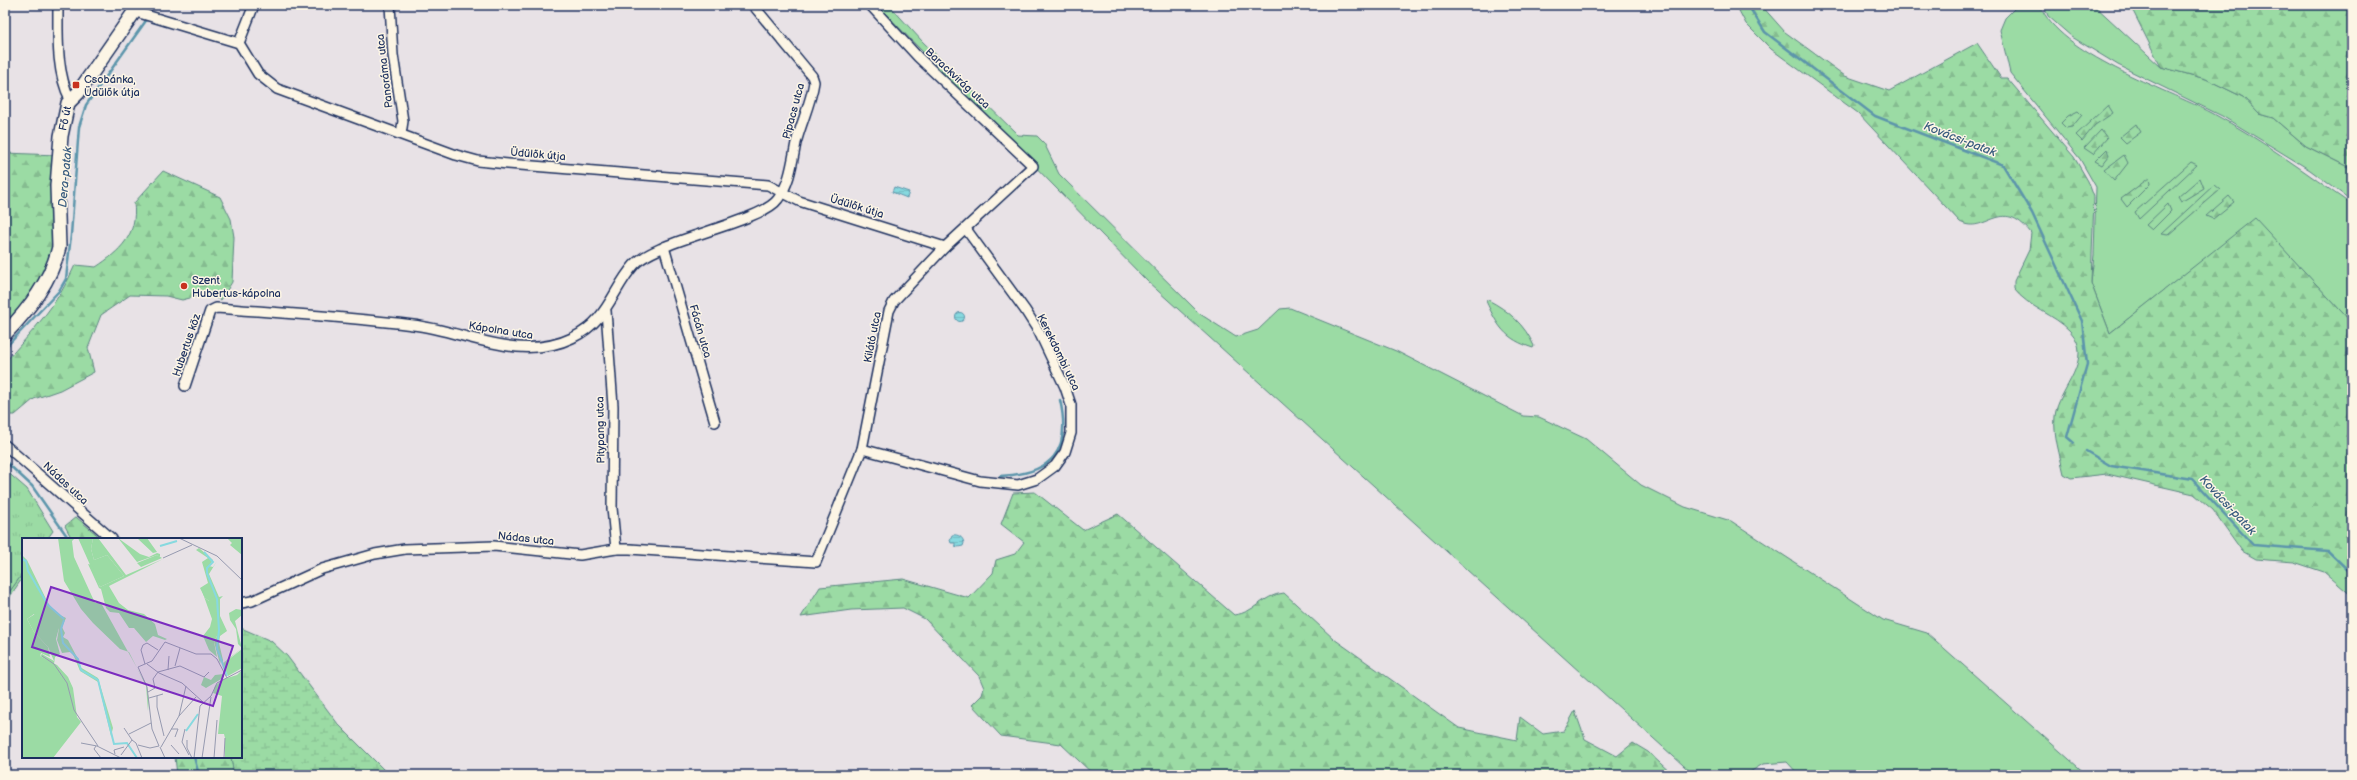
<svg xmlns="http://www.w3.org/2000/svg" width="2357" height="780" viewBox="0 0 2357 780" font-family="'Balsamiq Sans',sans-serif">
<defs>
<pattern id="forest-firs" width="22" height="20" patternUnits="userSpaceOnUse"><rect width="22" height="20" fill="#9bdba4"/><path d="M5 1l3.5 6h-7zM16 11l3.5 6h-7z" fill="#85bc90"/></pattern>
<pattern id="wetland-marsh" width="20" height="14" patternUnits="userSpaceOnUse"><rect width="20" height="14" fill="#9bdba4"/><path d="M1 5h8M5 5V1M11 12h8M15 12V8" fill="none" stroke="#85bc90"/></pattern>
<pattern id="park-tufts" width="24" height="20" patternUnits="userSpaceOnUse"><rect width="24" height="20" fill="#9bdba4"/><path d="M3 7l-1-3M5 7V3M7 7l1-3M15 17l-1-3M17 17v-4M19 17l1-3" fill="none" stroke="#85bc90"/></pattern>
<pattern id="water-rules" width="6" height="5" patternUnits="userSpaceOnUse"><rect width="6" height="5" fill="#87d9df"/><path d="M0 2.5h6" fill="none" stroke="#74bbc2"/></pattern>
</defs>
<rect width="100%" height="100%" fill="#e8e2e6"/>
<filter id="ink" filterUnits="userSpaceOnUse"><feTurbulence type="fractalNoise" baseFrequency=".025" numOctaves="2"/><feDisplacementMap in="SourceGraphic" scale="8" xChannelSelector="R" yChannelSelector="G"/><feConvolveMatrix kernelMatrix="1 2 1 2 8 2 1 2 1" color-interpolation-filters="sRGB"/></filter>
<g filter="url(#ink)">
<!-- grass -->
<g fill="#9bdba4" stroke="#5b8581">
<path d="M 877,5 L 889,5 L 922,41 L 1018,135 L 1037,136 L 1044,143 L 1059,174 L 1200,314 L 1236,337 L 1258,330 L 1280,309 L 1290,308 L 1396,351 L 1523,416 L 1539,417 L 1586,439 L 1641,485 L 1685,507 L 1731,521 L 1883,620 L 1927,633 L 2087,775 L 1799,775 L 1787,762 L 1763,764 L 1745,775 L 1694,775 L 1147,281 Z"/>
<path d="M 2018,5 L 2040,5 C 2059,54 2166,89 2212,113 C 2261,139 2306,173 2352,205 L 2352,323 L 2255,219 L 2110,333 L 2091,283 L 2094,255 L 2096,187 L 2080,159 L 2010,73 L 2000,30 L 2005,18 Z"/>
<path d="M 2044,5 L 2094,5 L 2161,67 L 2206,79 L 2243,97 L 2259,114 L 2273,118 L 2306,146 L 2352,169 L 2352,201 L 2310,170 L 2222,116 L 2118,65 L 2072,37 L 2048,16 Z"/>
<path d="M 1488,300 C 1508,310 1525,325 1534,346 L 1533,348 C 1505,339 1498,327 1486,301 Z"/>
</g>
<!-- forest -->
<g fill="url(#forest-firs)" stroke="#5b8581">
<path d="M 1736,5 L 1761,5 L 1785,32 L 1845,76 L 1889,91 L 1977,43 L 2001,78 L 2007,78 L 2074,157 L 2088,181 L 2094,197 L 2091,283 L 2110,333 L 2255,218 L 2352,323 L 2352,596 L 2324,572 L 2294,562 L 2256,559 L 2242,551 L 2213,510 L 2194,494 L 2107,474 L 2071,478 L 2064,474 C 2060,455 2053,435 2055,416 C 2058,389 2096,359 2070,331 C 2054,314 2029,308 2014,289 L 2014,281 L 2029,250 L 2031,233 C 2001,195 1986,236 1960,222 L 1858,113 L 1771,49 L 1746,24 Z"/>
<path d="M 2130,5 L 2352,5 L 2352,169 L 2306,146 L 2273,118 L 2259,114 L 2243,97 L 2206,79 L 2161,67 Z"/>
<path d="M 2108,105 L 2113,113 L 2095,125 L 2082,141 L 2076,135 Z"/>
<path d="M 2078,111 L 2082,115 L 2072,127 L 2066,128 L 2061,123 L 2068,116 Z"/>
<path d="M 2136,124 L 2141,132 L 2126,143 L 2120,137 Z"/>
<path d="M 2101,130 L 2107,138 L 2093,154 L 2084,148 Z"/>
<path d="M 2107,149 L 2109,156 L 2102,165 L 2095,161 Z"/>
<path d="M 5,153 L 57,155 C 56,186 60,240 49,268 C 40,290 20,310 5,328 Z"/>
<path d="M 2124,155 L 2128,163 L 2114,181 L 2104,170 Z"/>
<path d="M 2191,162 L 2197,165 L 2139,219 L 2135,212 Z"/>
<path d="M 163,171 L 220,197 L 231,219 L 234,237 L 232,282 L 221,300 L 206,294 L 182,300 L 166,296 L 130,295 L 101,315 L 88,348 L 94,372 L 60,390 L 34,399 L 15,415 L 5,415 L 5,362 C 32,332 59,303 75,265 L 96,267 C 120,251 138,235 134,203 Z"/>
<path d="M 2149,178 L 2150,184 L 2127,207 L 2121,199 Z"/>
<path d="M 2200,178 L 2204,188 L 2181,202 L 2178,197 Z"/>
<path d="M 2214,185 L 2220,190 L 2168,235 L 2161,234 Z"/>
<path d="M 2229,196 L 2234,202 L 2213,219 L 2206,216 Z"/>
<path d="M 2168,204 L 2171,211 L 2152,230 L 2146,225 Z"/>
<path d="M 1035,492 L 1083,530 L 1118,514 L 1234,615 C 1255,613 1262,595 1284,593 L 1334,639 L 1459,728 L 1517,740 L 1520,717 L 1543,734 L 1564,731 L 1575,711 L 1585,739 L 1617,756 L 1633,743 L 1648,752 L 1673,775 L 1094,775 L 1061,744 L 1001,736 L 972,705 L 982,695 L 984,688 L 979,676 L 925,619 L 903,608 L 851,610 L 801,617 L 820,587 L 903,579 L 969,598 L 993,573 L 996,560 L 1015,554 L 1024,542 L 1001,524 L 1013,493 Z"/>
<path d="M 76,517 L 102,539 L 72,539 L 65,526 Z"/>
<path d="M 23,573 L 23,577 L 5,604 L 5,598 Z"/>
<path d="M 175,757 L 231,757 L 234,775 L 177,775 Z"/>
</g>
<!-- wetland -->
<path fill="url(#wetland-marsh)" stroke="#5b8581" d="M 241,628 L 271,641 L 287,656 L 338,724 L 389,775 L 234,775 L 231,757 L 241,757 Z"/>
<!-- park -->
<path fill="url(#park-tufts)" stroke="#5b8581" d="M 5,470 L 27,489 L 53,531 L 47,539 L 23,539 L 23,573 L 5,598 Z"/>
<!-- water -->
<g fill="url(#water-rules)" stroke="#5c95ab">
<path d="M 894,187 L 909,192 L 907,198 L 892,192 Z"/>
<circle cx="960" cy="317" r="4.5"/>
<path d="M 952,535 C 958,534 963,537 964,543 L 963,546 L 958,547 L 955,546 L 955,543 L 951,543 L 950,540 Z"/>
</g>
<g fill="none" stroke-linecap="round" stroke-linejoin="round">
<!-- stream -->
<g stroke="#5c95ab" stroke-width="2.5">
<path d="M 1748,5 L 1765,32 L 1875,116 L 2003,165 L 2032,213 L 2082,321 L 2087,364 L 2067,437 L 2074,443"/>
<path d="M 5,348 L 59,291 L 66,279 L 71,235 L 79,127 L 86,105 L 145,22 L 152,5"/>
<path d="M 2086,451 L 2111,466 L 2192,479 L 2253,545 L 2328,551 L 2352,574"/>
<path d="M 5,461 L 32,486 L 69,539"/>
<path d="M 1000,476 C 1051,474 1072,452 1060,400"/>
<path d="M 194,757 L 199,775"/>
</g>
<!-- minor casing -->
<g stroke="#1b2f5e" stroke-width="12">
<g id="minor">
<path d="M 58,5 C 58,35 56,72 70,99 L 68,103"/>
<path d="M 390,5 L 393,55 L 403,121 L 401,134"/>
<path d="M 136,12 L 239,43 L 258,74 L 277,89 L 456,155 L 478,161 L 508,164 L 768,185 L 799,201 L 945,247"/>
<path d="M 239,43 L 254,5"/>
<path d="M 664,247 L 715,422"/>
<path d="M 606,311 L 613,406 L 612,508 L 616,549"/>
<path d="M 185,386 L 210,311 L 216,308 C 281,313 347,317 413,325 C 465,331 520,363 572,338 C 608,321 612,290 634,265 C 641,257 653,252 662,248 C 688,235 765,218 778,199 C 790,183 792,163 796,143 C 801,123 811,103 814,82 L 812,76 L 753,5"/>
<path d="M 5,445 L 112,539"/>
<path d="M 862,449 L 980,481 L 1018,485 L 1037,479 L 1055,466 L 1065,452 L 1071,433 L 1071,405 L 1065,387 L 1039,332 L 1025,310 L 966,229"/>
<path d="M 241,603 L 252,601 L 322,569 L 375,554 L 405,549 L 494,546 L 580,555 L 616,549 L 630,549 L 816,562 L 862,449 L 889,311 L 894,301 L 945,247 L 1033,166 L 918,57 L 870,5"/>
</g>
</g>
<!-- secondary casing -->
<g stroke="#1b2f5e" stroke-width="16">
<g id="secondary">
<path id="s1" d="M 5,334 C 29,309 51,281 59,247 L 57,186 L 61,136 L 68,103 L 78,93 L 139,5"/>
</g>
</g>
<!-- minor -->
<use href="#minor" stroke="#fcf5e5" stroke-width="9"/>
<!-- secondary -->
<use href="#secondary" stroke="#fcf5e5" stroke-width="13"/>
</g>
</g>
<!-- markers -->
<g fill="#c8321e" stroke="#fcf5e5" stroke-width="1.5">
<rect x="72" y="81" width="8" height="8" rx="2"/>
<circle cx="184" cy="286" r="4"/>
</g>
<g text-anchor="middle" stroke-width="3" stroke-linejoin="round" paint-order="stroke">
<!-- street labels -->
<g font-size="11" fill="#1b2f5e" stroke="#fcf5e5">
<text transform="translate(384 71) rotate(-97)" y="4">Panoráma utca</text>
<text transform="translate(958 78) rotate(43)" y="4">Barackvirág utca</text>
<text transform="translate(793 111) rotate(-75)" y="4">Pipacs utca</text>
<text dy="4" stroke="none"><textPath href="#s1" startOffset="233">Fő út</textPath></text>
<text transform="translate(538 154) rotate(5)" y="4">Üdülők útja</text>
<text transform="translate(857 206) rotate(17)" y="4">Üdülők útja</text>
<text transform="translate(501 330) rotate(9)" y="4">Kápolna utca</text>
<text transform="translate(701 331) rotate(74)" y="4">Fácán utca</text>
<text transform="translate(872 337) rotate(-79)" y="4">Kilátó utca</text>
<text transform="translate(186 345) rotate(-71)" y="4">Hubertus köz</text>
<text transform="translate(1059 352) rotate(64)" y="4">Kerekdombi utca</text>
<text transform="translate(600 430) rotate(-91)" y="4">Pitypang utca</text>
<text transform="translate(66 483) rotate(43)" y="4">Nádas utca</text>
<text transform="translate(526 538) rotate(6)" y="4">Nádas utca</text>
</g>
<!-- poi labels -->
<g font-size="11" fill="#1b2f5e" stroke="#fcf5e5" text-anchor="start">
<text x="84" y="83">Csobánka,<tspan x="84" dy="13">Üdülők útja</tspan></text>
<text x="192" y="284">Szent<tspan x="192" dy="13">Hubertus-kápolna</tspan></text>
</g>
<!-- water labels -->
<g font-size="12" font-style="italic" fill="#365a7e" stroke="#fcf5e5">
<text transform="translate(1960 139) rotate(21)" y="4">Kovácsi-patak</text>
<text transform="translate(65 177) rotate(-85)" y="4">Dera-patak</text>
<text transform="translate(2228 505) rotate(47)" y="4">Kovácsi-patak</text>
</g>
</g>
<!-- overview -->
<g transform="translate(22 538)">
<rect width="220" height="220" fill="#e8e2e6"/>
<path d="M 36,0 L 53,0 L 50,3 L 52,19 L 73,65 L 79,65 L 120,139 L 124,145 L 127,162 L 126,173 L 124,148 L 107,114 L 98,111 L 71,85 L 59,71 L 42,43 ZM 56,0 L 71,0 L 69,11 L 72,22 L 85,17 L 102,38 L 78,49 ZM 135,17 L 140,20 L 119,29 L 115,25 ZM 214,71 L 220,72 L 220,77 L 213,83 L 220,110 L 216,106 L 214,91 L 208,82 L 207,75 ZM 13,76 L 37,90 L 34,101 L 38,116 L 33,119 L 32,126 L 18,118 L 20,116 L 32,123 L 26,109 L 12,94 L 5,81 Z" fill="#9bdba4"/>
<path d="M 71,0 L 76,0 L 104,37 L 141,21 L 87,48 L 97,65 L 106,72 L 122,76 L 133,86 L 136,97 L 145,101 L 143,102 L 131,98 L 124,104 L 112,90 L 107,90 L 97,75 L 88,74 L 84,70 L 79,51 L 77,50 L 66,26 L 70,27 L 78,49 L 102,38 L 85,17 L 72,22 L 69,11 ZM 96,0 L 118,16 L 127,19 L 135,15 L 138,16 L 138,19 L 135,17 L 115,24 ZM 115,0 L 125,0 L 135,14 L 131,15 ZM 177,10 L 191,22 L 187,28 L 191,29 L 195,23 L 187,36 L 197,59 L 201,58 L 198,61 L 198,78 L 205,93 L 198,98 L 197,105 L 201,122 L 201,125 L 220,110 L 201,126 L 199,122 L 198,126 L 192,104 L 195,98 L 194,68 L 183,60 L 178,50 L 186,45 L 180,24 L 186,20 L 174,12 ZM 0,17 L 5,22 L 26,65 L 34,75 L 44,80 L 40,89 L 43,95 L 41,99 L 46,102 L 57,123 L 58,129 L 76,140 L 91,190 L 89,198 L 76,144 L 58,133 L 51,116 L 48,114 L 40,115 L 35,102 L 37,90 L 23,95 L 12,76 L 5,81 L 12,94 L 26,109 L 28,119 L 19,115 L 18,118 L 35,127 L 46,139 L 51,150 L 55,179 L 59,184 L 31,220 L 0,220 ZM 220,132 L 220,220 L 203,220 L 203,200 L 202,196 L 196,196 L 200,158 L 191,155 L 193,148 L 202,141 L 215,137 ZM 202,136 L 201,140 L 184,150 L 179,147 L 182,139 L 189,142 L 193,137 Z" fill="#9bdba4"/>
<path d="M 181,52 L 183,60 L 187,63 L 189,59 L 193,60 L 195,67 L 195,98 L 192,104 L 195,119 L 187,112 L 181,98 L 188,89 L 190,81 L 180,53 Z" fill="#9bdba4"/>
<path d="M 205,0 L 220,0 L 220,17 L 208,7 L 210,5 ZM 220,111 L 220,130 L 206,138 L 201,126 Z" fill="#9bdba4"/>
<path fill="none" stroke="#87d9df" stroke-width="2" d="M 138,8 L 155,3M 182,14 L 191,24 L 185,30 L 185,35 L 195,61 L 197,92 L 195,110 L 205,138M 0,21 L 4,23 L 6,33 L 26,67 L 42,81M 42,82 L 39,91 L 41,105 L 56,121 L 59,132 L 76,142 L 92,206 L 105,205 L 115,220M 164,193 L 176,176"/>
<path fill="none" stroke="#969ab0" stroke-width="1" d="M 157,0 L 195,18 L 220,42M 141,20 L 170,7M 20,118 L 32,126 L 45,145 L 52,172 L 76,208M 123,126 L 119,112 L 121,107 L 125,105 L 136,112M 125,126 L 137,135 L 160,145 L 181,164M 153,128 L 158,110M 146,132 L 147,118M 136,134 L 158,128 L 182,139 L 187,134M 126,154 L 133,150 L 131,141 L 136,134M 135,158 L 135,169 L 142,198M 127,160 L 141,156M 157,178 L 174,159M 102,190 L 110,202 L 114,205 L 120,220M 149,191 L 156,191 L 153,199M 163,191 L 160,204 L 167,217M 107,196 L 129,185M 165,202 L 165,210 L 170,220M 59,205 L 75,208 L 99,220M 116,207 L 128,210 L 137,208M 149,207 L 157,216M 74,208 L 72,211 L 79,220M 137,208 L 130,191 L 125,149 L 116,129 L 130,123 L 143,104 L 174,116 L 189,116 L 195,121 L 205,140M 138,209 L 143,220M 139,209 L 157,178 L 164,148M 93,216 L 92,212 L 102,209M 99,217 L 110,202M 172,220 L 178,168 L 189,158 L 195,145 L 220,132M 180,220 L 189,159M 192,220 L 195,182M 202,220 L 203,200"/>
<path fill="#7b2cbf" fill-opacity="0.15" stroke="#7b2cbf" stroke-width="2" d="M 29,49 L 211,108 L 191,168 L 10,109 Z"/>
<rect width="220" height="220" fill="none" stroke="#1b2f5e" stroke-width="2"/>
</g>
<!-- margin -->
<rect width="2357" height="780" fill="none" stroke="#fcf5e5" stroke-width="20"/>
<rect x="10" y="10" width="2337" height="760" fill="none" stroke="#1b2f5e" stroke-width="1.5" filter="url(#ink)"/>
</svg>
